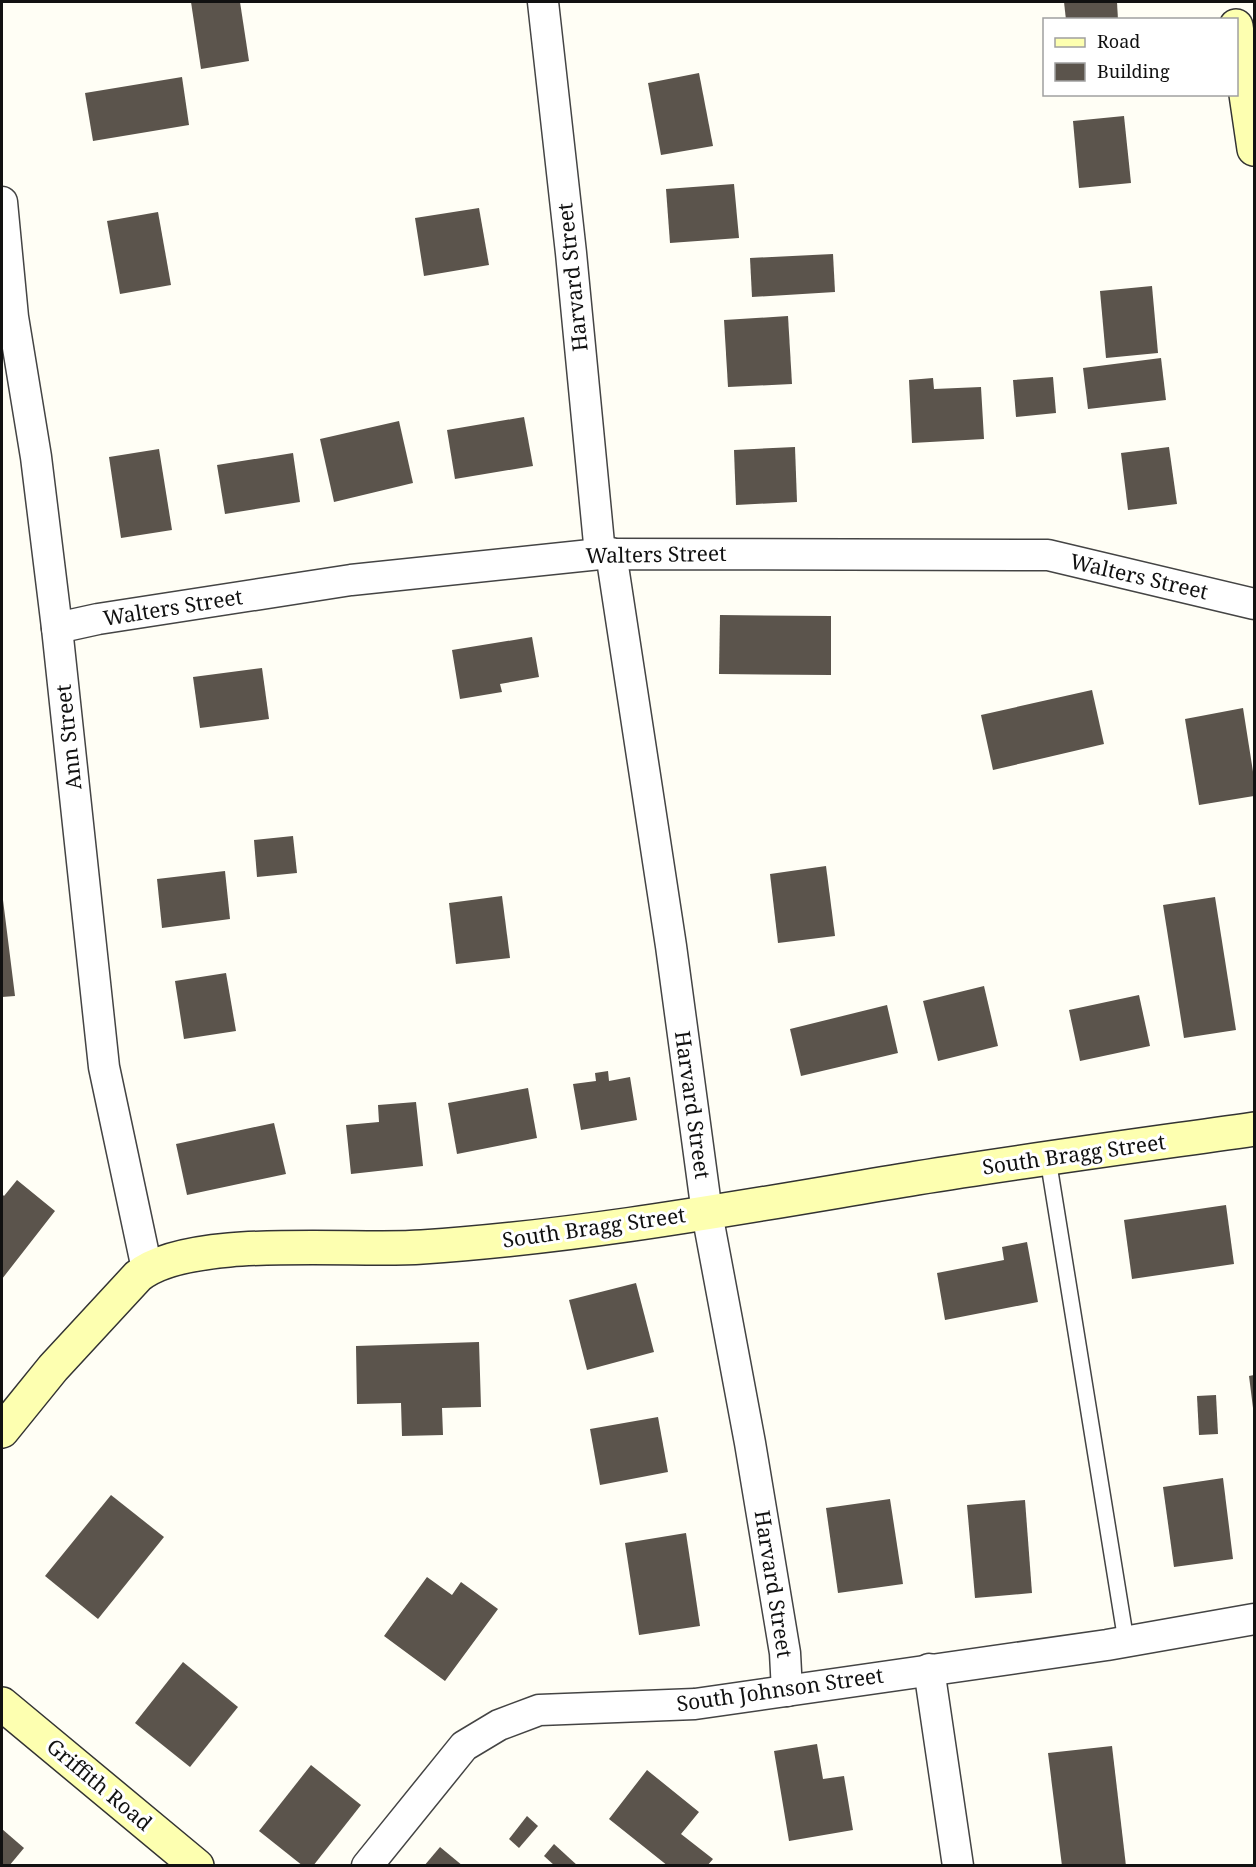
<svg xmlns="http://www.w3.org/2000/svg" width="1256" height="1867" viewBox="0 0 1256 1867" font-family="'Noto Serif',serif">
<rect width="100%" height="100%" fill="#fffef5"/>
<!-- building -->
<g fill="#5b544c">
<path d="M 191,2 L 240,2 L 249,61 L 201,69 Z"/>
<path d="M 1064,2 L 1117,2 L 1118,20 L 1066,20 Z"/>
<path d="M 699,73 L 713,146 L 661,155 L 648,83 Z"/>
<path d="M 182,77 L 189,125 L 93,141 L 85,93 Z"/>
<path d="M 1124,116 L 1131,183 L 1079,188 L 1073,121 Z"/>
<path d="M 734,184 L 739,238 L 670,243 L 666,189 Z"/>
<path d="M 479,208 L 489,265 L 424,276 L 415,218 Z"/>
<path d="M 158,212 L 171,285 L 120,294 L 107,221 Z"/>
<path d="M 833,254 L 835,292 L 752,297 L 750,258 Z"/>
<path d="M 1152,286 L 1158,353 L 1106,358 L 1100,291 Z"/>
<path d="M 788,316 L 792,384 L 728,387 L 724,320 Z"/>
<path d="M 1161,358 L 1166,400 L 1088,409 L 1083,368 Z"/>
<path d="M 1053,377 L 1056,413 L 1016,417 L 1013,380 Z"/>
<path d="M 933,378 L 934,389 L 981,387 L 984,439 L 912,443 L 909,380 Z"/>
<path d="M 524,417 L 533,466 L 455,479 L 447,430 Z"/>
<path d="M 399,421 L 413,483 L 334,502 L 320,439 Z"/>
<path d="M 795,447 L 797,502 L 736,505 L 734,450 Z"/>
<path d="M 1169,447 L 1177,504 L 1128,510 L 1121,453 Z"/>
<path d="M 159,449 L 172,530 L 121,538 L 109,457 Z"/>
<path d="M 293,453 L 300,502 L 225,514 L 217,465 Z"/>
<path d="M 720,615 L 831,616 L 831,675 L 719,674 Z"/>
<path d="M 532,637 L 539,677 L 500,684 L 502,692 L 460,699 L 452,650 Z"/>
<path d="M 262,668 L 269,719 L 200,728 L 193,677 Z"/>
<path d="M 1092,690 L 1104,744 L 993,770 L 981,715 Z"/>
<path d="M 1243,708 L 1254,778 L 1254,796 L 1199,805 L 1185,719 Z"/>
<path d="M 293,836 L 297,873 L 257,877 L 254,840 Z"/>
<path d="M 826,866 L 835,936 L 778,943 L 770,874 Z"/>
<path d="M 225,871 L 230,919 L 162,928 L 157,879 Z"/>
<path d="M 2,892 L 15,996 L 2,997 Z"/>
<path d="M 502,896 L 510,958 L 456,964 L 449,903 Z"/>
<path d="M 1215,897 L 1236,1030 L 1184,1038 L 1163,905 Z"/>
<path d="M 226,973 L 236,1031 L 184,1039 L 175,981 Z"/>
<path d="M 984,986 L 998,1046 L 938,1061 L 923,1001 Z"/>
<path d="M 1139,995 L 1150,1046 L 1080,1061 L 1069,1010 Z"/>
<path d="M 887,1005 L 898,1053 L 801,1076 L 790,1029 Z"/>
<path d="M 608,1071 L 609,1081 L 630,1077 L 637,1120 L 581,1130 L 573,1084 L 596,1081 L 595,1073 Z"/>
<path d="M 528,1088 L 537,1138 L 457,1154 L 448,1103 Z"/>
<path d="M 416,1102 L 423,1166 L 351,1174 L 346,1125 L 379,1122 L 378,1105 Z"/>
<path d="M 274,1123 L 286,1174 L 187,1195 L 176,1144 Z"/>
<path d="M 17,1180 L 55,1211 L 2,1279 L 2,1194 L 4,1196 Z"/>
<path d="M 1226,1205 L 1234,1264 L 1132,1279 L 1124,1220 Z"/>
<path d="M 1027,1242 L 1038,1302 L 945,1320 L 937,1273 L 1004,1260 L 1002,1247 Z"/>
<path d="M 636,1283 L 654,1352 L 587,1370 L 569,1300 Z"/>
<path d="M 479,1342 L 481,1407 L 442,1408 L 443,1435 L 402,1436 L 401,1403 L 357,1404 L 356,1346 Z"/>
<path d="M 1254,1375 L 1254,1407 L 1253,1408 L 1249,1376 Z"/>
<path d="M 1216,1395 L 1218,1434 L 1199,1435 L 1197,1396 Z"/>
<path d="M 658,1417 L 668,1472 L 600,1485 L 590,1429 Z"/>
<path d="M 1223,1478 L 1233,1559 L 1174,1567 L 1163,1487 Z"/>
<path d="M 111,1495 L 164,1537 L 98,1619 L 45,1576 Z"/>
<path d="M 890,1499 L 903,1584 L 838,1593 L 826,1508 Z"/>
<path d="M 1025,1500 L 1032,1593 L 975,1598 L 967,1505 Z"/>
<path d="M 686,1533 L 700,1626 L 639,1635 L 625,1543 Z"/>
<path d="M 427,1577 L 452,1595 L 461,1582 L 498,1609 L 445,1681 L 384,1636 Z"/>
<path d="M 183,1662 L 238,1707 L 190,1767 L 135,1723 Z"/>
<path d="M 817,1744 L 823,1779 L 844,1776 L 853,1830 L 789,1841 L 774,1751 Z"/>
<path d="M 1112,1746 L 1126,1866 L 1062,1866 L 1048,1753 Z"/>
<path d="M 311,1765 L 361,1805 L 313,1866 L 303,1866 L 259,1831 Z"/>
<path d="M 647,1770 L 699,1812 L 681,1834 L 713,1859 L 707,1866 L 668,1866 L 609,1819 Z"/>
<path d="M 527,1816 L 538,1826 L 519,1848 L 509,1839 Z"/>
<path d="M 2,1829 L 24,1848 L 9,1866 L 2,1866 Z"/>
<path d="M 554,1844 L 578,1866 L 555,1866 L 544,1856 Z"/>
<path d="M 440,1847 L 463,1866 L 424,1866 Z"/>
</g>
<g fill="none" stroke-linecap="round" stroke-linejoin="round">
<!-- lane casing -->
<g stroke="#444" stroke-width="18">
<path id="lane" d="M 1048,1159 L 1126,1641"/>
</g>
<!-- street casing -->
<g stroke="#444" stroke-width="33">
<g id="street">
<path d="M 543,2 L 571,253 L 600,554"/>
<path d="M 2,202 L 13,317 L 36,457 L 57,628 L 104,1067 L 147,1269"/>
<path d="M 611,553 L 671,946 L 707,1213 L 750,1443 L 785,1653 L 787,1691"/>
<path d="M 57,628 L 98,619 L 351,580 L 600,554 L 1048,555 L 1254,604"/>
<path d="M 929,1669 L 958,1866"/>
<path d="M 367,1866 L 464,1746 L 499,1725 L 539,1710 L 695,1704 L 1107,1645 L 1254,1619"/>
</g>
</g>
<!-- secondary casing -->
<g stroke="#333" stroke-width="36">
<g id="secondary">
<path d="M 1236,26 L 1254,149"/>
<path d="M 2,1431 L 53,1368 L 138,1276 C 190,1234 353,1252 422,1247 C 589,1236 753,1205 917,1178 C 1029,1160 1142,1145 1254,1129"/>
<path d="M 2,1704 L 197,1866"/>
</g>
</g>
<!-- lane -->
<use href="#lane" stroke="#fff" stroke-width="15"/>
<!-- street -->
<use href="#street" stroke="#fff" stroke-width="30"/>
<!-- secondary -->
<use href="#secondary" stroke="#fdffb0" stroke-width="33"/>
</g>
<g text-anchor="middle" stroke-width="6" stroke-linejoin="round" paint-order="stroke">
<!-- street labels -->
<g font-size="21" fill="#111" stroke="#fff">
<text transform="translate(573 277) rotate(-96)" y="7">Harvard Street</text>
<text transform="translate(656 555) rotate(-1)" y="7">Walters Street</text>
<text transform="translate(1139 577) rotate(13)" y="7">Walters Street</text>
<text transform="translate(173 608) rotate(-9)" y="7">Walters Street</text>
<text transform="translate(69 737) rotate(-96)" y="7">Ann Street</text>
<text transform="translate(692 1105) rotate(82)" y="7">Harvard Street</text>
<text transform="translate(1074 1155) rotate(-8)" y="7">South Bragg Street</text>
<text transform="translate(594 1228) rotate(-8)" y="7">South Bragg Street</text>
<text transform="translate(773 1584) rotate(81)" y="7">Harvard Street</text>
<text transform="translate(780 1690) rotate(-8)" y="7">South Johnson Street</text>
<text transform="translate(99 1785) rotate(40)" y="7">Griffith Road</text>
</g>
</g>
<!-- border -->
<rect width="1256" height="1867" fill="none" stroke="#111111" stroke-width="6"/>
<!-- legend -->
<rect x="1043" y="18" width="195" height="78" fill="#ffffff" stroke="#a0a0a0" stroke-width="1.5"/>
<rect x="1055" y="38" width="30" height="9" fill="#fdffb0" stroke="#a0a0a0" stroke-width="1.5"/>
<text x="1097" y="48" font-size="18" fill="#111111">Road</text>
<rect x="1055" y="63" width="30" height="18" fill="#5b544c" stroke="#a0a0a0" stroke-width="1.5"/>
<text x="1097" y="78" font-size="18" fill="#111111">Building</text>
</svg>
